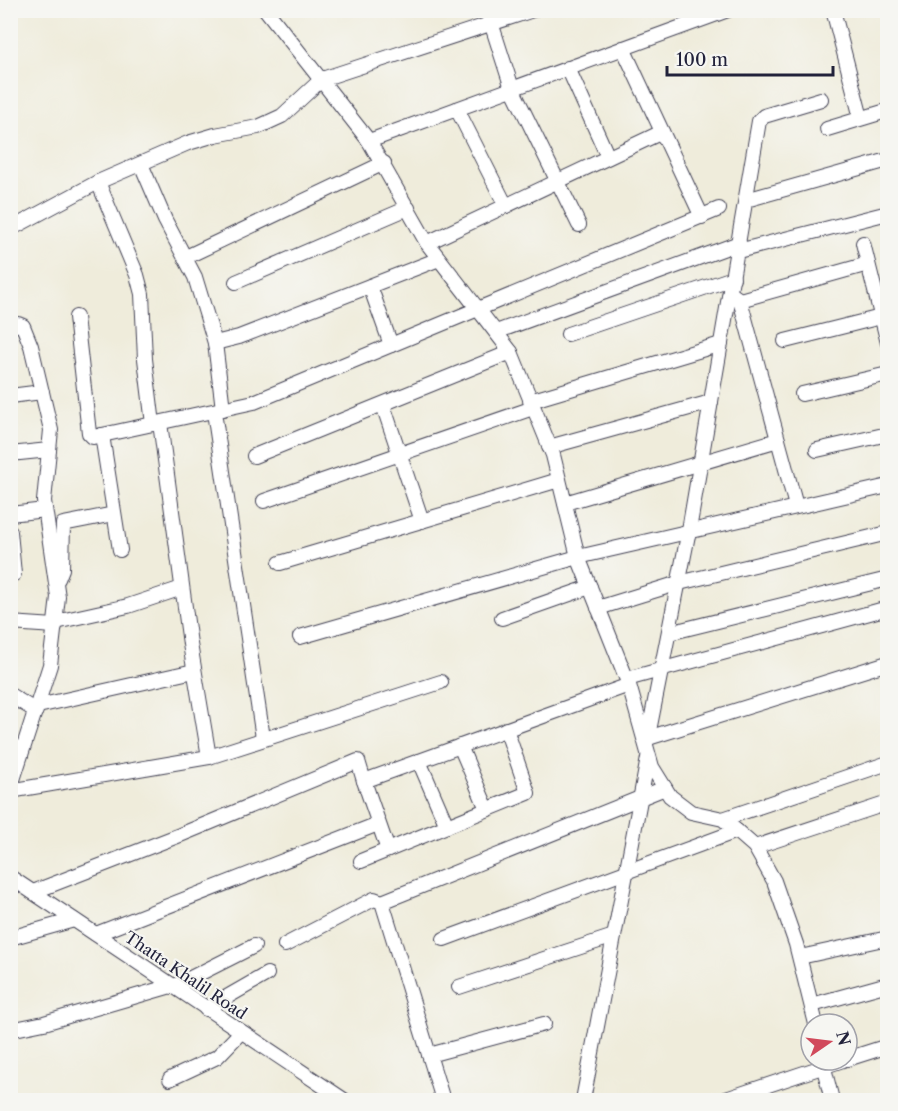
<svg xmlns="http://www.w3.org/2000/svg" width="898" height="1111" viewBox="0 0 898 1111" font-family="'Libre Caslon Text',serif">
<rect width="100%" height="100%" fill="#f6f6f2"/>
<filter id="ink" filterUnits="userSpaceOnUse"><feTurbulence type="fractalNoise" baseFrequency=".0167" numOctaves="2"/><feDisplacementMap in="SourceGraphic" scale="12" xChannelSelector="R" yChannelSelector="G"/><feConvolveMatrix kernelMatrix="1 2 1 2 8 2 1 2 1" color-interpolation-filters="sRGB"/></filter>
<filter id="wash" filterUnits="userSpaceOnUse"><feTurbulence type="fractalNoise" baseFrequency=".008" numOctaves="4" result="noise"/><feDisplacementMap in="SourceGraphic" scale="24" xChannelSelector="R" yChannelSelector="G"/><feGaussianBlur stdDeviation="1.35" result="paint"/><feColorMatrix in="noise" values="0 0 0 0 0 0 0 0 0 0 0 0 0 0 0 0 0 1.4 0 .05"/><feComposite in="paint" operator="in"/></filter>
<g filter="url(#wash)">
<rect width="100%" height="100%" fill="#efecdb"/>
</g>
<g filter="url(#ink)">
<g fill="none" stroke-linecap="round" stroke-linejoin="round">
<!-- minor casing -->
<g stroke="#414053" stroke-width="16">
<g id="minor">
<path d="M 266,10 L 369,141 L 427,243 L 511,352 L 553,455 L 578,557 L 629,685 L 652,767 L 670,796 L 691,812 L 723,819 L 755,847 L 774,881 L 796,944 L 816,1024"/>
<path d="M 487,10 L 512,88 L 579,225"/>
<path d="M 833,10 L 861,118"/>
<path d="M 623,48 L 702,217"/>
<path d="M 568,68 L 608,157"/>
<path d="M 457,109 L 506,206"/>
<path d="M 827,129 L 883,112"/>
<path d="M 369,141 L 728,10"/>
<path d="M 141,164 L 165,220 L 195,277 L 215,343 L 223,409"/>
<path d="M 98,182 L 137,275 L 142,294 L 145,359 L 153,424"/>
<path d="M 746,200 L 888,160"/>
<path d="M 10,219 L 18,225 L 98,182 L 188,143 L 215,135 L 258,127 L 282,116 L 322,79 L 533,10"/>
<path d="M 427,243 L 662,132"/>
<path d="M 863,243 L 888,343"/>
<path d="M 738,251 L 888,213"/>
<path d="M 186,257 L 384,163"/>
<path d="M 236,282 L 408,208"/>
<path d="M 730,293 L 740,300 L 796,506"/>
<path d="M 740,300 L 868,264"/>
<path d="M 76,317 L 89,433 L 93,437 L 254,402 L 391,345 L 370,286"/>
<path d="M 10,327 L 18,324 L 23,326 L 31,346 L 51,430 L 44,501 L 58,597 L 50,665 L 10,789"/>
<path d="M 496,332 L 739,243"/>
<path d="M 568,334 L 733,278"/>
<path d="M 785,341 L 881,317"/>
<path d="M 215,343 L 239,337 L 439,259"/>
<path d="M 391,345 L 719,209"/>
<path d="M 802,394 L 888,374"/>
<path d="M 10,396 L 42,392"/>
<path d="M 530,401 L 721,344"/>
<path d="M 383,405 L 422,521"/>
<path d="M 214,412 L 263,738"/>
<path d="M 160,423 L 190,644 L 209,757"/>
<path d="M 102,435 L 120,550"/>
<path d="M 549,447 L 711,402"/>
<path d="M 817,450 L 888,434"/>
<path d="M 10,454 L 49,450"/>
<path d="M 254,456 L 511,352"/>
<path d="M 264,501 L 533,408"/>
<path d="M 565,503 L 778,440"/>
<path d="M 10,514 L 45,510"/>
<path d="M 10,532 L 14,574"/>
<path d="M 280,563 L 559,480"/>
<path d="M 58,579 L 62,569 L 63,524 L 114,514"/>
<path d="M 598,608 L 679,583 L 888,533"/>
<path d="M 502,618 L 590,587"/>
<path d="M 56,622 L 128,606 L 182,588"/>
<path d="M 10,623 L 55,626"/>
<path d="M 669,633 L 888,579"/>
<path d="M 300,637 L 578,557 L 888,486"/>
<path d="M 627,679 L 888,608"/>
<path d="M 10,695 L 36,711"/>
<path d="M 38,706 L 194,671"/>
<path d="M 648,738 L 888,663"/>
<path d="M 647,741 L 689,530 L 759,121 L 764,116 L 821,99"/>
<path d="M 460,746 L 487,809"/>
<path d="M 419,761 L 447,826"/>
<path d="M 364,781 L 388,850"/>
<path d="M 10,791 L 209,757 L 441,682"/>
<path d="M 723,819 L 888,763"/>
<path d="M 755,847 L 888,803"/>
<path d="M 361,861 L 528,793 L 506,729"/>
<path d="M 10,877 L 344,1100"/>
<path d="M 33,892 L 180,835 L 358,761 L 364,781 L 629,685"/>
<path d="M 382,902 L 665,788"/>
<path d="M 96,934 L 378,824"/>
<path d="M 10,938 L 74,920"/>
<path d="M 444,939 L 737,831"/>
<path d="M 285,945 L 374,899 L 382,902 L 443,1100"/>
<path d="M 800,957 L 888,938"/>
<path d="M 173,987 L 254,946"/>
<path d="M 459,987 L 614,936"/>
<path d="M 812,1005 L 888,984"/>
<path d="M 206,1009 L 267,974"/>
<path d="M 10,1030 L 44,1023 L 171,986"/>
<path d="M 429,1055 L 544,1024"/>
<path d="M 847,1059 L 888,1046"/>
<path d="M 822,1060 L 832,1100"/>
<path d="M 170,1079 L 217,1057 L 241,1032"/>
<path d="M 583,1100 L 648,758"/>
<path d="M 723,1100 L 843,1060"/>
</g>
</g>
<!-- minor -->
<use href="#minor" stroke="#fff" stroke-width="14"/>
</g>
</g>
<g text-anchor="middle" stroke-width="4.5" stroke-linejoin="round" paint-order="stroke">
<!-- street labels -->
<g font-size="16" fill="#22223b" stroke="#f6f6f2">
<text transform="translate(186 975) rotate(34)" y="6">Thatta Khalil Road</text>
</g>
</g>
<!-- margin -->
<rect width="898" height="1111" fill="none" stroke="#f6f6f2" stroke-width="36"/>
<!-- north arrow -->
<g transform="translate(829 1042) rotate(76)"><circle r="28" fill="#f6f6f2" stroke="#a1a1a9" stroke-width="1.5"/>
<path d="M0-4.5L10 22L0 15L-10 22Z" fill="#d1495b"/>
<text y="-9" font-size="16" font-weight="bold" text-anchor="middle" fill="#22223b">N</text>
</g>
<!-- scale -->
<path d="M667 66v9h166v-9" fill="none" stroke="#22223b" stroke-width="3"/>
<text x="676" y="66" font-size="18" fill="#22223b" stroke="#f6f6f2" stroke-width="4.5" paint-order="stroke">100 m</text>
</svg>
